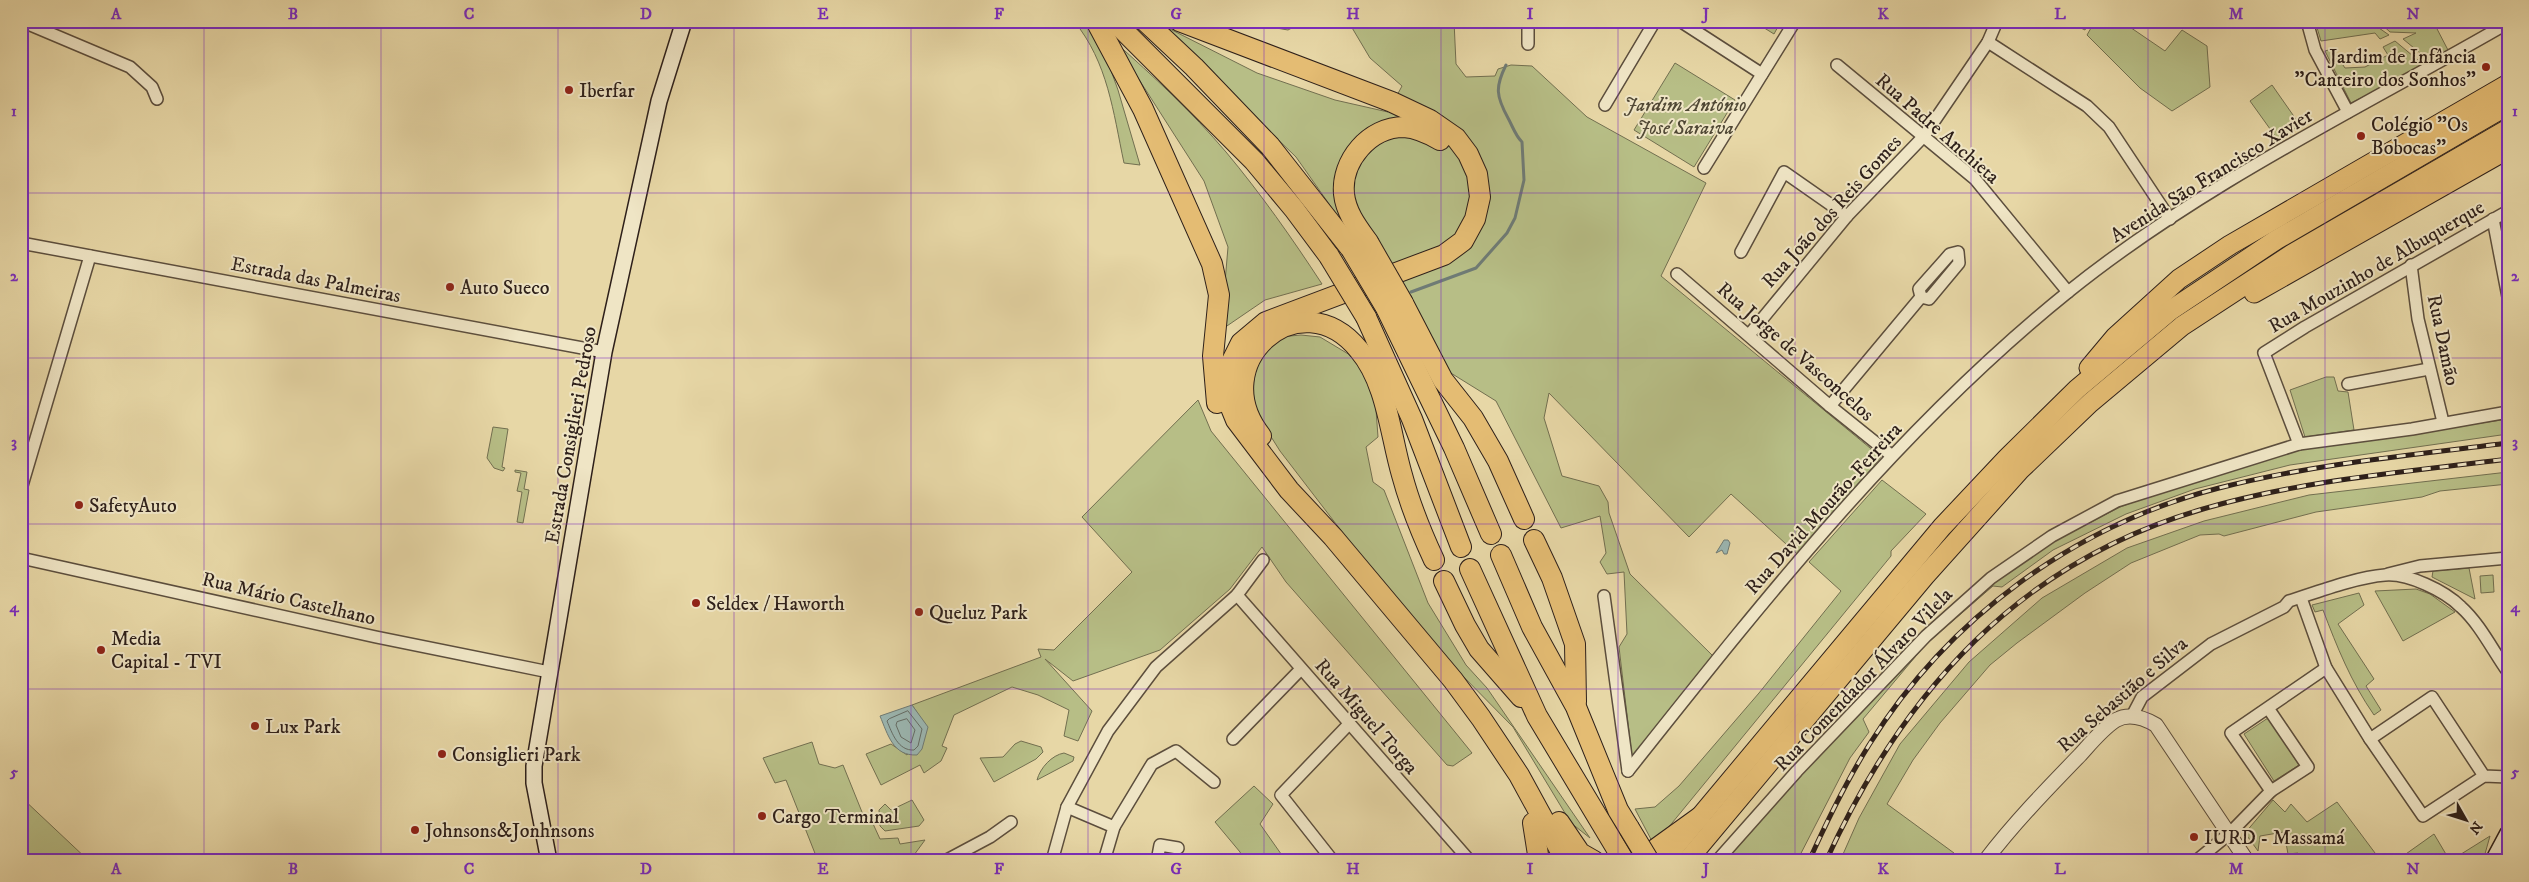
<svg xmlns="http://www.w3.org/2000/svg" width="2529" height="882" viewBox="0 0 2529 882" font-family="'IM FELL DW Pica',serif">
<rect width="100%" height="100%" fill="#e7d7a6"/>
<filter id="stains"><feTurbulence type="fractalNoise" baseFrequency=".004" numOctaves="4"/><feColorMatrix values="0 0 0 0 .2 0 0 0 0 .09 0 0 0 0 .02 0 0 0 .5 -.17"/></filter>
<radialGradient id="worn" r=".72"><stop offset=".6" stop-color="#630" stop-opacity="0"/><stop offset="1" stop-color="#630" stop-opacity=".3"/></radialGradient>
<!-- green -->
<g fill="#b7be86" stroke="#726f50">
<path d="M 1074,21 L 1086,21 L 1105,54 L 1118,90 L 1140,165 L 1124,163 C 1113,111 1108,63 1074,21 Z"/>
<path d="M 1235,21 L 1305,21 L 1288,30 Z"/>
<path d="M 1348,21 L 1454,21 L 1456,64 L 1466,77 L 1495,76 L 1498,69 L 1511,65 L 1532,66 L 1587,117 L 1706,183 L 1661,276 L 1881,457 L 1841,506 L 1797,554 L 1731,494 L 1689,537 L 1549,393 L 1544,418 L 1562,476 L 1599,486 L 1608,502 L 1609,513 L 1630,574 L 1713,656 L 1632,757 L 1619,647 L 1627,634 L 1624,572 L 1607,574 L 1600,562 L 1606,553 L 1600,516 L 1561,528 L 1496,401 L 1446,370 L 1296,157 L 1158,23 L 1257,73 L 1335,100 L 1388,112 L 1402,86 L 1370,58 Z"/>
<path d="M 1753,21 L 1781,21 L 1774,34 Z"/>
<path d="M 2066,21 L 2089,21 L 2085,30 Z"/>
<path d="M 2095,21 L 2121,21 L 2165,51 L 2182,30 L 2207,46 L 2210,87 L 2172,111 L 2140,88 L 2087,35 Z"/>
<path d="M 2315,21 L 2361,23 L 2369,21 L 2389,35 L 2380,39 L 2375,33 L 2321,41 Z"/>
<path d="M 2378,21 L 2436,21 L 2435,25 L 2449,52 L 2431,62 L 2403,39 L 2416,33 L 2390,32 Z"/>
<path d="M 2395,41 L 2425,66 L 2351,103 L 2325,51 L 2332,49 L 2345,68 L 2365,67 L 2388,55 L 2383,47 Z"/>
<path d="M 1115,42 C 1153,76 1192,112 1226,152 C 1261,194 1292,238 1322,284 L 1265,300 L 1221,330 L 1228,247 L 1204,181 Z"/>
<path d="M 1675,63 L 1735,100 L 1694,167 L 1634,130 Z"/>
<path d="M 2272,85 L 2300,125 L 2278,140 L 2250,101 Z"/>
<path d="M 1301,335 L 1320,337 L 1350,355 L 1361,368 L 1375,396 L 1378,437 L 1366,447 L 1373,482 L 1384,490 L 1428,603 L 1466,665 L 1487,688 L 1590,838 L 1571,823 L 1513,727 L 1452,665 L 1386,589 L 1280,451 L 1251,405 L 1250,393 L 1256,360 L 1279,337 Z"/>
<path d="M 2326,377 L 2334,377 L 2338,391 L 2348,392 L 2354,430 L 2305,437 L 2290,390 Z"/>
<path d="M 1198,400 L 1211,431 L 1472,753 L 1453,766 L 1447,765 L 1286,582 L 1262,547 L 1230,589 L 1160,650 L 1073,681 L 1045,659 L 1092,711 L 1078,741 L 1064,736 L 1069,710 L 1038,695 L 1012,687 L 954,715 L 942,746 L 947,748 L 941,761 L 924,773 L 920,765 L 881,785 L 866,754 L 891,744 L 907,755 L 927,727 L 912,705 L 1041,657 L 1038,649 L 1054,650 L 1132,572 L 1082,517 Z"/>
<path d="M 2508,419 L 2508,434 L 2290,465 L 2195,489 L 2126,514 L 2053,550 L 2002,587 L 1993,586 L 1926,644 L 1863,719 L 1869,732 L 1850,758 L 1797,861 L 1744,861 L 1737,856 L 1735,861 L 1721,861 L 1925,641 L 1982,591 L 2049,544 L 2120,507 L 2160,492 L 2299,450 Z"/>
<path d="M 493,427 L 508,429 L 502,467 L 505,468 L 503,471 L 494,468 L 487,458 Z"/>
<path d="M 515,470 L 527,472 L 524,489 L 529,490 L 523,523 L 517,522 L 522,492 L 517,491 L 521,473 L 515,472 Z"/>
<path d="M 2508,472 L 2508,484 L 2440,491 L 2422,497 L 2316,512 L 2224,536 L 2219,534 L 2200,535 L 2131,563 L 2085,593 L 2017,643 L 1990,665 L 1940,723 L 1913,760 L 1887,804 L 1954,853 L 1948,861 L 1840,861 L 1859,818 L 1900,744 L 1969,662 L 2042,598 L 2127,548 L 2204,521 L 2309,495 Z"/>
<path d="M 1882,480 L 1926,514 L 1891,551 L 1891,556 L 1654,845 L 1635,809 L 1655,807 L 1679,786 L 1759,693 L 1841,591 L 1809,562 Z"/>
<path d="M 2469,568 L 2475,599 L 2432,577 L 2433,571 Z"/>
<path d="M 2493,575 L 2494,592 L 2481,593 L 2480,576 Z"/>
<path d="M 2416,589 L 2430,594 L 2455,612 L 2403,641 L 2375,591 Z"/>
<path d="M 2359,593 L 2364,605 L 2338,624 L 2374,679 L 2366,686 L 2381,710 L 2374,715 C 2351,682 2337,647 2323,610 L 2315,612 L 2312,605 Z"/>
<path d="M 2268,718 L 2299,765 L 2274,781 L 2244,734 Z"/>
<path d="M 1021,741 L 1041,747 L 1043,752 L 1036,759 L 994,782 L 980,758 L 1003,757 L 1015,744 Z"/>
<path d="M 812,742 L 819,764 L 835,768 L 843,765 L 864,817 L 869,815 L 880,839 L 898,838 L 900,844 L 925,840 L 914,855 L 903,861 L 818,861 L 786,780 L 775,783 L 763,758 Z"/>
<path d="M 1064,753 L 1074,757 L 1073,761 L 1037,780 C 1040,768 1052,755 1064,753 Z"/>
<path d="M 1254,786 L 1273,804 L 1260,824 L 1286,861 L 1244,861 L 1240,852 L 1215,822 Z"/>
<path d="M 21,797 L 89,861 L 21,861 Z"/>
<path d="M 912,800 L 924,820 L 919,826 L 885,831 L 880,826 L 879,810 L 885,804 L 891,810 Z"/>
<path d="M 2273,800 L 2285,812 L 2291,804 L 2307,822 L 2337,802 L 2381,861 L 2299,861 L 2298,853 L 2288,854 L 2284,832 L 2260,836 L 2258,851 L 2245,833 Z"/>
<path d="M 2434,834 L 2450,861 L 2490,836 L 2483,861 L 2396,861 Z"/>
</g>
<!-- water -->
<g fill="#9bb7b2" stroke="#6f7b75">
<path d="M 1724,540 L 1728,540 L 1730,543 L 1727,554 L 1724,554 L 1722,550 L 1716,553 Z"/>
<path d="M 912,705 L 928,727 L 922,749 L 917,755 C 893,756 888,735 880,716 Z"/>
</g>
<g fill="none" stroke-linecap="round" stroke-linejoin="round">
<!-- shore -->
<g stroke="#646c66" stroke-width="1">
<path d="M 908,711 L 922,729 L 918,746 L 914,750 C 898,751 892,733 887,721 L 889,719 Z"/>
<path d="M 907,719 L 915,730 L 911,743 L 901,737 L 896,725 L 897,722 Z"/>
</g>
<!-- stream -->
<path stroke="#6f7b75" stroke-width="3" d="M 1411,292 L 1476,268 L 1507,233 L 1515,218 L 1524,180 L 1522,142 C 1515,135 1513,127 1508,118 C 1496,96 1495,87 1506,65"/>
<!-- minor casing -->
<g stroke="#5c4e3d" stroke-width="14">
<g id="minor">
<path d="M 21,21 L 130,67 L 152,87 L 157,99"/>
<path d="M 1528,21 L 1528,44"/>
<path d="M 1680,21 L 1762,74"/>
<path d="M 2307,21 L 2315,50 L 2348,112"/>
<path d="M 1988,42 L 2087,106 L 2109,127 L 2170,219"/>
<path d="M 1837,65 L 1975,179 L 2068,292"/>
<path d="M 1605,105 L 1655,21"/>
<path d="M 1704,168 L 1795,21"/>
<path d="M 2493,219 L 2508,297"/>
<path d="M 21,243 L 604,352"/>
<path d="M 1741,252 L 1784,172 L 1847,216"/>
<path d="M 2411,265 L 2418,319 L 2443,422"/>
<path d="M 1677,274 L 1830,406 L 1891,455"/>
<path d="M 1749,335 L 1847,216 L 1924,136 L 1988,42 L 1997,21"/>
<path d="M 2348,384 L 2429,369"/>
<path d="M 1830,406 L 1921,297 L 1929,299 L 1959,263 L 1958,252 L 1950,254 L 1919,289 L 1921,297"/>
<path d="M 2299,444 L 2264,353 L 2305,327 L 2508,211"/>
<path d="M 21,489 L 90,256"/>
<path d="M 21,558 L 376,637 L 549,672"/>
<path d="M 2388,574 L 2420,566 L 2508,558"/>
<path d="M 1237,595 L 1470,861"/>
<path d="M 1604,596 L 1628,771"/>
<path d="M 2301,598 L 2326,668 L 2370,739"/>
<path d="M 2268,708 L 2308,767 L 2271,791 L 2231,733 L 2326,668"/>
<path d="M 2132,716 L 2142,697 L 2211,644 L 2284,607 L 2289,601 C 2317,592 2357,577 2385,575 C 2408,573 2445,591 2461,607 C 2480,624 2493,651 2508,672"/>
<path d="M 1233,739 L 1301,669"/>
<path d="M 1628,771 C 1763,601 1898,429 2068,292 C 2202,184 2359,109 2508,23"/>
<path d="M 2484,776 L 2432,697 L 2370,739 L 2423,816 L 2484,776 L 2508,777"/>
<path d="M 1067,807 L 1114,827 L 1104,861"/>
<path d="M 1114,827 L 1152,764 L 1176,751 L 1214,782"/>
<path d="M 945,861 L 990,837 L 1011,822"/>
<path d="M 1052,861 L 1067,807 L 1108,731 L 1156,667 L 1237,595 L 1263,560"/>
<path d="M 1157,861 L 1160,845 L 1178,848"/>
<path d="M 1333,861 L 1281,795 L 1349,724"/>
<path d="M 1717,861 L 1797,771 L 1926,636 L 1991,578 L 2052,536 L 2117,501 L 2299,444 L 2412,429 L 2508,412"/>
<path d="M 2196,861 L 2229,834 L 2271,791"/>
</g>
</g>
<!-- tertiary casing -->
<g stroke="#5c4e3d" stroke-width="16">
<path id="tertiary" d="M 1985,861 C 2014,823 2047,789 2080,755 C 2090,744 2103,728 2116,720 C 2129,713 2144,718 2156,725 L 2247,861"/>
</g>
<!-- secondary casing -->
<g stroke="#2e201a" stroke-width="18">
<g id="secondary">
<path d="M 549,861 L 534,783 L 534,766 L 604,352 L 659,101 L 684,21"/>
<path d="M 2493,861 L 2508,833"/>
<path d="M 2507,861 L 2508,859"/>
</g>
</g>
<!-- trunk casing -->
<g stroke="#2e201a" stroke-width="21">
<g id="trunk">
<path d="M 2254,293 L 2508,149"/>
<path d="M 2089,368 L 2115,337 L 2179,279 L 2230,245 L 2508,84"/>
<path d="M 1663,861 L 1942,527 L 2007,458 L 2077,389 L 2171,310 L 2276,240 L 2508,105"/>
<path d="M 1687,861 L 1925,576 L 2020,470 L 2090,403 L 2182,326 L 2292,254 L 2508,129"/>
</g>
</g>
<!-- motorway casing -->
<g stroke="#2e201a" stroke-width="22">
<g id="motorway">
<path d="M 1096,21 L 1143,109 L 1212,264 L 1219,295 L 1213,356 L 1217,403"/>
<path d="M 1114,21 L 1254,161 L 1294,209 L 1329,256"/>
<path d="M 1145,21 L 1194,67 L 1270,146 L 1351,249"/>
<path d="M 1179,21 L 1392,102 L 1430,120 L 1456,138 L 1468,154 L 1477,174 L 1480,197 L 1475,219 L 1463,241 L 1444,255 L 1266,322 L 1241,343 L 1230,365 L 1227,398 L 1236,420 L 1289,490 L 1333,537 L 1453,680 L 1481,718 L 1519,775 L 1566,861"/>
<path d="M 1368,242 C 1358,228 1346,213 1344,194 C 1341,161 1369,127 1404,127 C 1417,128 1428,133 1440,140"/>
<path d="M 1403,303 L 1443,380 L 1473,418 L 1498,461 L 1524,519"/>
<path d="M 1386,308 L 1454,448 L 1491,534"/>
<path d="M 1366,317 L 1412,419 L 1461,547"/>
<path d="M 1261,436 C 1203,363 1300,277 1359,350 C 1387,383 1390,434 1402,475 C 1410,505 1421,532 1434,560"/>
<path d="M 1534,540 L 1552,578 L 1575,644 L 1576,702"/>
<path d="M 1501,555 L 1532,627 L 1576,707 L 1618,810 L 1629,828"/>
<path d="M 1470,569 L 1537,716 L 1624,861"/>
<path d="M 1444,581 L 1465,625 L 1479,649 L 1521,697"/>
<path d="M 1559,822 L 1580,853 L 1594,861"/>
<path d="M 1533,823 L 1539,861"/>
<path d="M 1639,861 L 1700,817"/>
</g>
</g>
<!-- minor -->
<use href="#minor" stroke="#efe5c5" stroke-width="11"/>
<!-- tertiary -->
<use href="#tertiary" stroke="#efe5c5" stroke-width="14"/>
<!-- secondary -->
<use href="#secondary" stroke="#efe5c5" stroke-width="15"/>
<!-- trunk -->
<use href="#trunk" stroke="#e4bc73" stroke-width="19"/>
<!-- motorway -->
<use href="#motorway" stroke="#e4bc73" stroke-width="20"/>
<!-- rail casing -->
<g stroke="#2e201a" stroke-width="5">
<g id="rail">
<path d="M 1809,861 C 1827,821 1846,782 1869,745 C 1948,618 2075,525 2219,488 C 2313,464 2412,455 2508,443"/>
<path d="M 1826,861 C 1903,692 2019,562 2203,509 C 2302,480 2406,472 2508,459"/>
</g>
</g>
<!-- rail -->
<use href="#rail" stroke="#efe5c5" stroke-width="3" stroke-dasharray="9" stroke-linecap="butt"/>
<!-- motorway-bridge casing -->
<g stroke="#2e201a" stroke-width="22" stroke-linecap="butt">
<g id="motorway-bridge">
<path d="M 1368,242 L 1403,303"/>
<path d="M 1351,249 L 1386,308"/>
<path d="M 1329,256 L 1366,317"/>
<path d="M 1629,828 L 1649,861"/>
</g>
</g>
<!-- motorway-bridge -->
<use href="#motorway-bridge" stroke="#e4bc73" stroke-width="20"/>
</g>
<!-- grid -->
<path fill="none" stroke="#7b2cbf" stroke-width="1" stroke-opacity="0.55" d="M 204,21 L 204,861M 381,21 L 381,861M 558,21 L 558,861M 734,21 L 734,861M 911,21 L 911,861M 1088,21 L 1088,861M 1264,21 L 1264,861M 1441,21 L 1441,861M 1618,21 L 1618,861M 1795,21 L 1795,861M 1971,21 L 1971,861M 2148,21 L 2148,861M 2325,21 L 2325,861M 21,193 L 2508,193M 21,358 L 2508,358M 21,524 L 2508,524M 21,689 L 2508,689"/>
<!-- markers -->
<g fill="#8f2418" stroke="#efe5c5" stroke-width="2">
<circle cx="2486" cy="67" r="5"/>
<circle cx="569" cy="90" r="5"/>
<circle cx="2361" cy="136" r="5"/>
<circle cx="450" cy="287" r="5"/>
<circle cx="79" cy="505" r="5"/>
<circle cx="696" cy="603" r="5"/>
<circle cx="919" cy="612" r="5"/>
<circle cx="101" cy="650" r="5"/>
<circle cx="255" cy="726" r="5"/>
<circle cx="442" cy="754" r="5"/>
<circle cx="762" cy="816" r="5"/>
<circle cx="415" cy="830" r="5"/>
<circle cx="2194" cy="837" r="5"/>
</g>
<g text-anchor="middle" stroke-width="4" stroke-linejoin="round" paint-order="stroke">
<!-- poi labels -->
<g font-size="20" fill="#2e201a" stroke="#efe5c5" text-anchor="start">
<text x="2476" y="63" text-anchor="end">Jardim de Infância<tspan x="2476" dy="23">"Canteiro dos Sonhos"</tspan></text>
<text x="579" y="97">Iberfar</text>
<text x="2371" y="131">Colégio "Os<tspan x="2371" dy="23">Bobocas"</tspan></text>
<text x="460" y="294">Auto Sueco</text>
<text x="89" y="512">SafetyAuto</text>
<text x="706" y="610">Seldex / Haworth</text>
<text x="929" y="619">Queluz Park</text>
<text x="111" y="645">Media<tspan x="111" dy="23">Capital - TVI</tspan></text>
<text x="265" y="733">Lux Park</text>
<text x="452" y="761">Consiglieri Park</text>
<text x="772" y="823">Cargo Terminal</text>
<text x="425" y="837">Johnsons&amp;Jonhnsons</text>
<text x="2204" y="844">IURD - Massamá</text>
</g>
<!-- park labels -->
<g font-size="20" font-style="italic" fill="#504835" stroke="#efe5c5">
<text x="1685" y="111">Jardim António<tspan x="1685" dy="23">José Saraiva</tspan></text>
</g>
<!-- street labels -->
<g font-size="20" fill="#2e201a" stroke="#efe5c5">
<text transform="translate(1938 128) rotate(41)" y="7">Rua Padre Anchieta</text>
<text transform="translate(2211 175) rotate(-32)" y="7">Avenida São Francisco Xavier</text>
<text transform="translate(1831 211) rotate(-48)" y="7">Rua João dos Reis Gomes</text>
<text transform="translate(2376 266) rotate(-30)" y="7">Rua Mouzinho de Albuquerque</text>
<text transform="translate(316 279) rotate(11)" y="7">Estrada das Palmeiras</text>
<text transform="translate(2444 340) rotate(78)" y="7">Rua Damão</text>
<text transform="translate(1796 351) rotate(41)" y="7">Rua Jorge de Vasconcelos</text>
<text transform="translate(570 435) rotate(-80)" y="7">Estrada Consiglieri Pedroso</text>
<text transform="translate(1823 508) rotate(-48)" y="7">Rua David Mourão-Ferreira</text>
<text transform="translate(289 598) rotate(13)" y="7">Rua Mário Castelhano</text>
<text transform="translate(1863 679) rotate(-46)" y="7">Rua Comendador Álvaro Vilela</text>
<text transform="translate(2122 694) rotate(-41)" y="7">Rua Sebastião e Silva</text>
<text transform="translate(1367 716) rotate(49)" y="7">Rua Miguel Torga</text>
</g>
</g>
<!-- margin -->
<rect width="2529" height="882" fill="none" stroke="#e7d7a6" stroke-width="55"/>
<!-- north arrow -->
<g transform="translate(2466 820) rotate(129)" stroke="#efe5c5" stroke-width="4" paint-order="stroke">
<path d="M0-4L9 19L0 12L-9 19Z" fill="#2e201a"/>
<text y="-8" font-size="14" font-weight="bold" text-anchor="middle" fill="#2e201a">N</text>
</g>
<rect x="28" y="28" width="2474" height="826" fill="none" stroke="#7b2cbf" stroke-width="2"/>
<g font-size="16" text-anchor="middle" font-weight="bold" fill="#7b2cbf">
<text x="116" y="19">A</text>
<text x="293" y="19">B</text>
<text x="469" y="19">C</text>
<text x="646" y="19">D</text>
<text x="823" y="19">E</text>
<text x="999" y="19">F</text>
<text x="1176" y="19">G</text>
<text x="1353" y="19">H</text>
<text x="1530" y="19">I</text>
<text x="1706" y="19">J</text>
<text x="1883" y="19">K</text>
<text x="2060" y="19">L</text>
<text x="2236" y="19">M</text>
<text x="2413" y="19">N</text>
<text x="14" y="116">1</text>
<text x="2515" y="116">1</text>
<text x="14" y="281">2</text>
<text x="2515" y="281">2</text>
<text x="14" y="447">3</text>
<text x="2515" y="447">3</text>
<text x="14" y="612">4</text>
<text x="2515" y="612">4</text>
<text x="14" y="777">5</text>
<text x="2515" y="777">5</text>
<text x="116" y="874">A</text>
<text x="293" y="874">B</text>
<text x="469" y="874">C</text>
<text x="646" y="874">D</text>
<text x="823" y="874">E</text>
<text x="999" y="874">F</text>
<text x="1176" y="874">G</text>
<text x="1353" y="874">H</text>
<text x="1530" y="874">I</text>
<text x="1706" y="874">J</text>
<text x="1883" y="874">K</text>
<text x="2060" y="874">L</text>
<text x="2236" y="874">M</text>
<text x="2413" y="874">N</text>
</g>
<rect width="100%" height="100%" filter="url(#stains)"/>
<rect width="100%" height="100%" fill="url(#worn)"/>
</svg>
